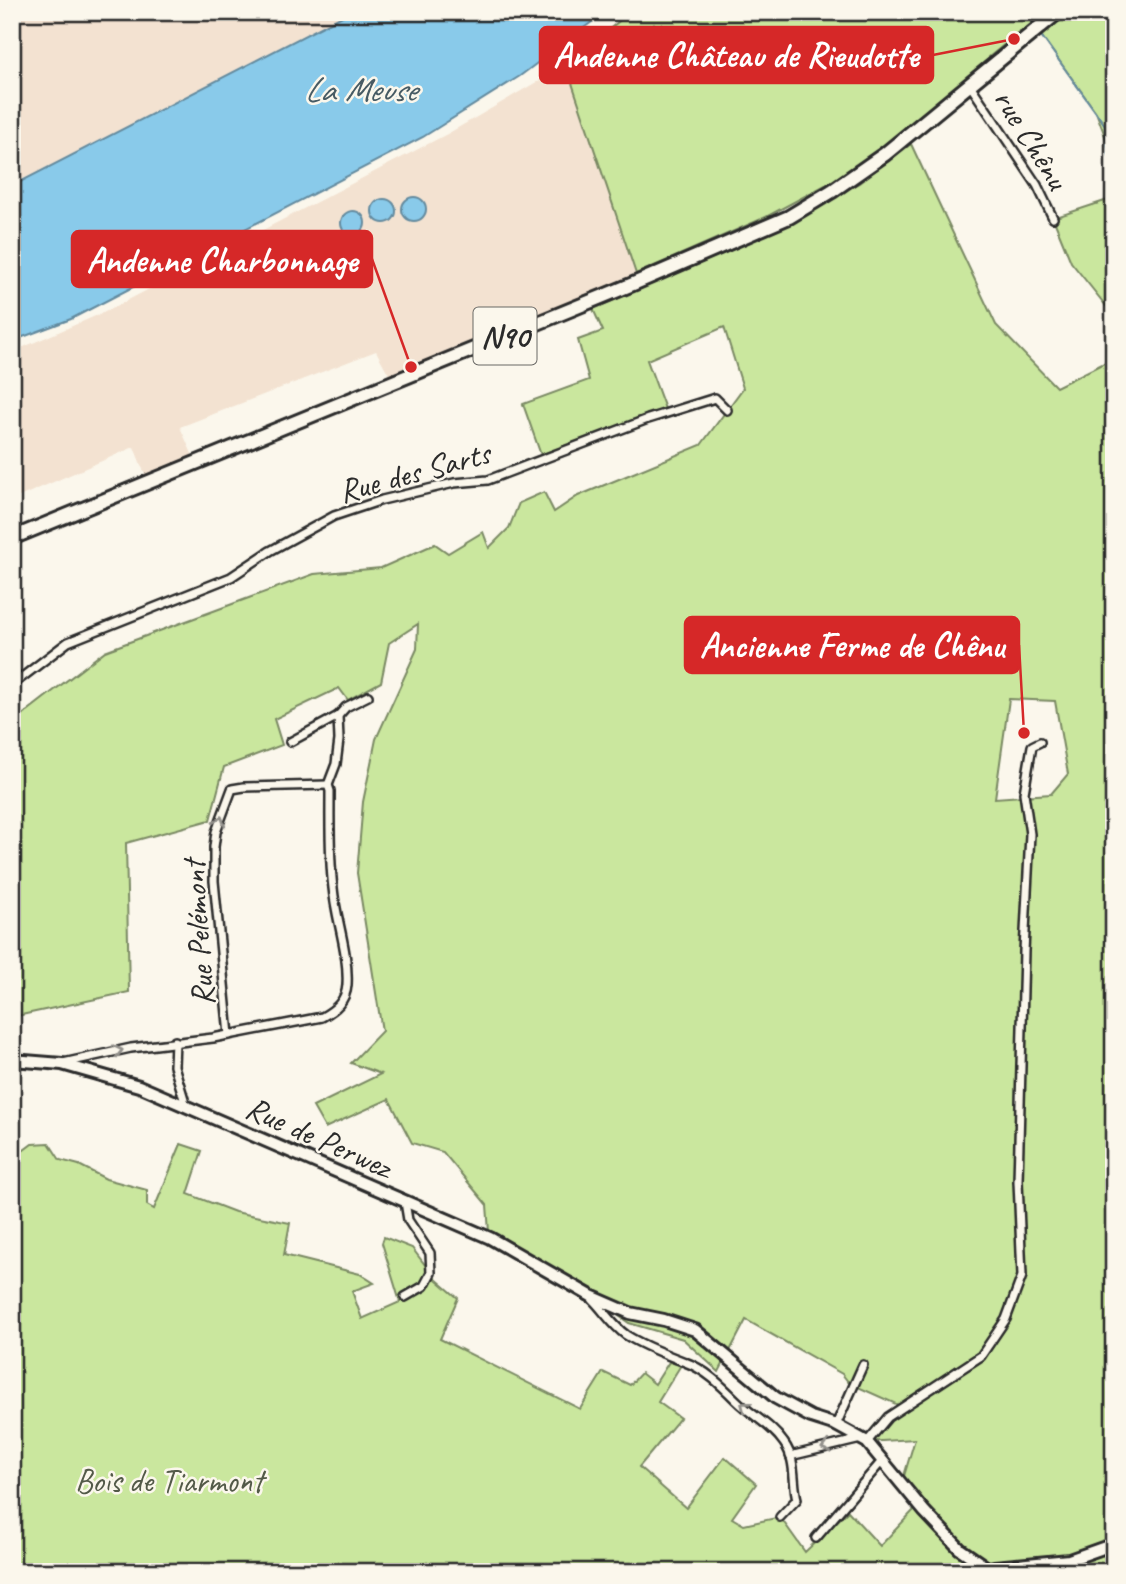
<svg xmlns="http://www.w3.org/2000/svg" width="1126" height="1584" viewBox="0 0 1126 1584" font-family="Caveat,sans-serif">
<rect width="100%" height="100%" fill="#fbf7ec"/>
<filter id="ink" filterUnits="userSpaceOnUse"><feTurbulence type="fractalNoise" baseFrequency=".0143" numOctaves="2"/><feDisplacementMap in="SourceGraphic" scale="14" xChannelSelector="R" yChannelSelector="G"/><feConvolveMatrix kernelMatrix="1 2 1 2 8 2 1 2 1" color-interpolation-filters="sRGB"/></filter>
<g filter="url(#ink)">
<!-- built -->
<g fill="#f3e2d1">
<path d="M 12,12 L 350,12 L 12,186 Z"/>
<path d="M 566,65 L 640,282 L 393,382 L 376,351 L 180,427 L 193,456 L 146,477 L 134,447 L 12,500 L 12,352 L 107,311 L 449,133 Z"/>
</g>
<!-- green -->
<g fill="#cae79e" stroke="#7a8964" stroke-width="2" fill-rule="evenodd">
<path d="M 630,12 L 1114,12 L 1114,160 L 1096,112 L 1037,30 L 1029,36 L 1022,30 L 989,57 L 990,60 L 901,133 L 846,174 L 766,217 L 636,274 L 566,65 Z"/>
<path d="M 911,144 L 996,325 L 1056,387 L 1114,358 L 1114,1572 L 12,1572 L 12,1159 L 32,1144 L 49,1143 L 60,1160 L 79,1165 L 106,1179 L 147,1190 L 147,1205 L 154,1209 L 181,1144 L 202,1151 L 188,1194 L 235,1212 L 290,1223 L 284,1255 L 360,1274 L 374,1283 L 352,1291 L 362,1319 L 400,1302 L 382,1243 L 384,1237 L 412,1248 L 436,1279 L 458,1298 L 440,1339 L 580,1409 L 603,1372 L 630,1385 L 641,1373 L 655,1384 L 669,1362 L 681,1365 L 658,1402 L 680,1418 L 639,1467 L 686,1508 L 725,1457 L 756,1484 L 732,1518 L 744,1525 L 780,1517 L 805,1552 L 848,1511 L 880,1546 L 914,1510 L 904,1476 L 915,1439 L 864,1442 L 873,1432 L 905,1408 L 849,1383 L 842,1374 L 746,1320 L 719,1372 L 683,1339 L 629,1323 L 534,1256 L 489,1232 L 487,1205 L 443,1152 L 412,1143 L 389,1099 L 325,1128 L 313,1107 L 381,1074 L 351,1063 L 382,1031 L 357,873 L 363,802 L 376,739 L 417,649 L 418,624 L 389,643 L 381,682 L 348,700 L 339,688 L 274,719 L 282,745 L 224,767 L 210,820 L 126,843 L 129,992 L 12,1017 L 12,723 L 105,651 L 314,574 L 381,568 L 435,544 L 448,553 L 483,532 L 489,548 L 509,528 L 519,503 L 544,492 L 554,512 L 578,496 L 701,445 L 743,388 L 724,327 L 647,360 L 665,409 L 541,455 L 523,404 L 589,380 L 578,340 L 603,331 L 593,309 L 750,242 L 859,183 ZM 1009,699 L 1055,701 L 1068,774 L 1051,794 L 995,798 Z"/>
<path d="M 1114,198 L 1114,316 L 1071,262 L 1053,218 Z"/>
</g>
<!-- water -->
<g fill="#89caea" stroke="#638a9e" stroke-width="2">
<path d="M 350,12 L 605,12 L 520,76 L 423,137 L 71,319 L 12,341 L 12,186 Z"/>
<circle cx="414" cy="209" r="12"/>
<circle cx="384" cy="211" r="12"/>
<circle cx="353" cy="223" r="12"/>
</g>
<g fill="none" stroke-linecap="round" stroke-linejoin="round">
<!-- stream -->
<g stroke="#638a9e" stroke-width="2">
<path d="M 1025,12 L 1033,24"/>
<path d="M 1040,34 L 1105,125 L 1109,155 L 1114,165"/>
</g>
<!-- street casing -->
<g stroke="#2b2b2b" stroke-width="12">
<g id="street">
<path d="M 970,85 L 1037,185 L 1053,218"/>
<path d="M 12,685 L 68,642 L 231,577 L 270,551 L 334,516 L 382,500 L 454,483 L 488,480 L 648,419 L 715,398 L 727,410"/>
<path d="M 290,742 L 338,716"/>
<path d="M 229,1035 L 214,881 L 214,847 L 216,832 L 232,789 L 244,787 L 328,785"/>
<path d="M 175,1041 L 174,1066 L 184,1099 L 184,1105"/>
<path d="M 63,1063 L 131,1048 L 213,1038 L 322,1017 C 335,1010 346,1001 347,985 C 349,953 336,920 333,888 C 329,856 330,823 330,791 L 328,785 L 336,764 L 339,740 L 338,716 L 346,707 L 368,696"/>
<path d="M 405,1202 L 408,1220 L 430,1253 L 431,1273 L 424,1286 L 405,1297"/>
<path d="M 593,1300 C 604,1311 613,1326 626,1335 C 645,1347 665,1354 685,1362 C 705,1369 722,1386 736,1400 C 751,1415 772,1425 784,1443 C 797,1461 792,1481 797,1499 L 780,1517"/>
<path d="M 836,1425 L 863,1365"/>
<path d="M 867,1442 L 888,1417 L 981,1356 L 1006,1319 L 1022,1276 L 1018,1181 L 1024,951 L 1030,834 L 1024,793 L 1032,746 L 1040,742"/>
<path d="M 790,1456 L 861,1439"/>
<path d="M 816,1538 L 883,1460"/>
</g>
</g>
<!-- secondary casing -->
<g stroke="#2b2b2b" stroke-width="16">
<g id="secondary">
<path d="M 12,1060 L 62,1064 L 139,1086 L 490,1238 L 591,1296 L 630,1313 L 664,1320 L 695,1330 L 776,1398 L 811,1417 L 836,1425 L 867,1442 L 924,1511 L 960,1549 L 986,1567 L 1003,1572"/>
<path d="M 994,1567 L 1069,1560 L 1114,1544"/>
</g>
</g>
<!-- primary casing -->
<g stroke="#2b2b2b" stroke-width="18">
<path id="primary" d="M 12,538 L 633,284 L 789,217 L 832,191 L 885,154 L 1058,12"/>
</g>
<!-- street -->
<use href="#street" stroke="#fbf7ec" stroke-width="7"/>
<!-- secondary -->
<use href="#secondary" stroke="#fbf7ec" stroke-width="10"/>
<!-- primary -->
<use href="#primary" stroke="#fbf7ec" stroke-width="12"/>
</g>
<!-- one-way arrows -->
<defs><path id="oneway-chevron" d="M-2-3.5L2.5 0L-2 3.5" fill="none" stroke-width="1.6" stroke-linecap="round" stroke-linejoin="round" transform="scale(1.75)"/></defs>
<g stroke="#93918c">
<use href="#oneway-chevron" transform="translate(220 821) rotate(-72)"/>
<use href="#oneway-chevron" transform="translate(118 1051) rotate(-13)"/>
<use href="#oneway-chevron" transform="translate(745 1406) rotate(-142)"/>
<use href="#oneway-chevron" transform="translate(826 1447) rotate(167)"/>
</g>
</g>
<g text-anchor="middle" stroke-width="5" stroke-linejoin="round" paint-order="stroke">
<!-- shield labels -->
<rect fill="#fbf7ec" stroke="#696865" stroke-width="2" x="473.5" y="307.5" width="63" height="57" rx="5"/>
<g font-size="32" font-weight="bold" fill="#2b2b2b">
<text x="505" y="347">N90</text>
</g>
<!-- street labels -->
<g font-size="33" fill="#2b2b2b" stroke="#fbf7ec">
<text transform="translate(1032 138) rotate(58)" y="12">rue Chênu</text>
<text transform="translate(414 471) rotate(-15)" y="12">Rue des Sarts</text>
<text transform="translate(197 933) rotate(-94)" y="12">Rue Pelémont</text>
<text transform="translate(319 1136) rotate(24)" y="12">Rue de Perwez</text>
</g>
<!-- park labels -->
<g font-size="33" fill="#535a48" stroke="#fbf7ec">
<text x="169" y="1492">Bois de Tiarmont</text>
</g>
<!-- water labels -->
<g font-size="35" font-style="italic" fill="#475b64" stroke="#fbf7ec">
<text x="360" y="101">La Meuse</text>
</g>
</g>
<!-- callouts -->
<path fill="none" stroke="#d62828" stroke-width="2.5" d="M1014 39L933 55M411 367L372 259M1024 733L1019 645"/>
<g fill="#d62828" stroke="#fbf7ec" stroke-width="2.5">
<circle cx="1014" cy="39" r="7"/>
<circle cx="411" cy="367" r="7"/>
<circle cx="1024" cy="733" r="7"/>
</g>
<g fill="#d62828" stroke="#d62828" stroke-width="2.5">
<rect x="540" y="27" width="393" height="56" rx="7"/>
<rect x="72" y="231" width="300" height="56" rx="7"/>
<rect x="685" y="617" width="334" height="56" rx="7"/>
</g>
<g font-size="35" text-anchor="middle" font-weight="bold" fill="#fff">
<text x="736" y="67">Andenne Château de Rieudotte</text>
<text x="222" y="272">Andenne Charbonnage</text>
<text x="852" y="657">Ancienne Ferme de Chênu</text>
</g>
<!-- margin -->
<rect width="1126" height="1584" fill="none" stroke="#fbf7ec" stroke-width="42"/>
<rect x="21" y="21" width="1084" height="1542" fill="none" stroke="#2b2b2b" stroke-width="2.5" filter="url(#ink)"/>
</svg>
